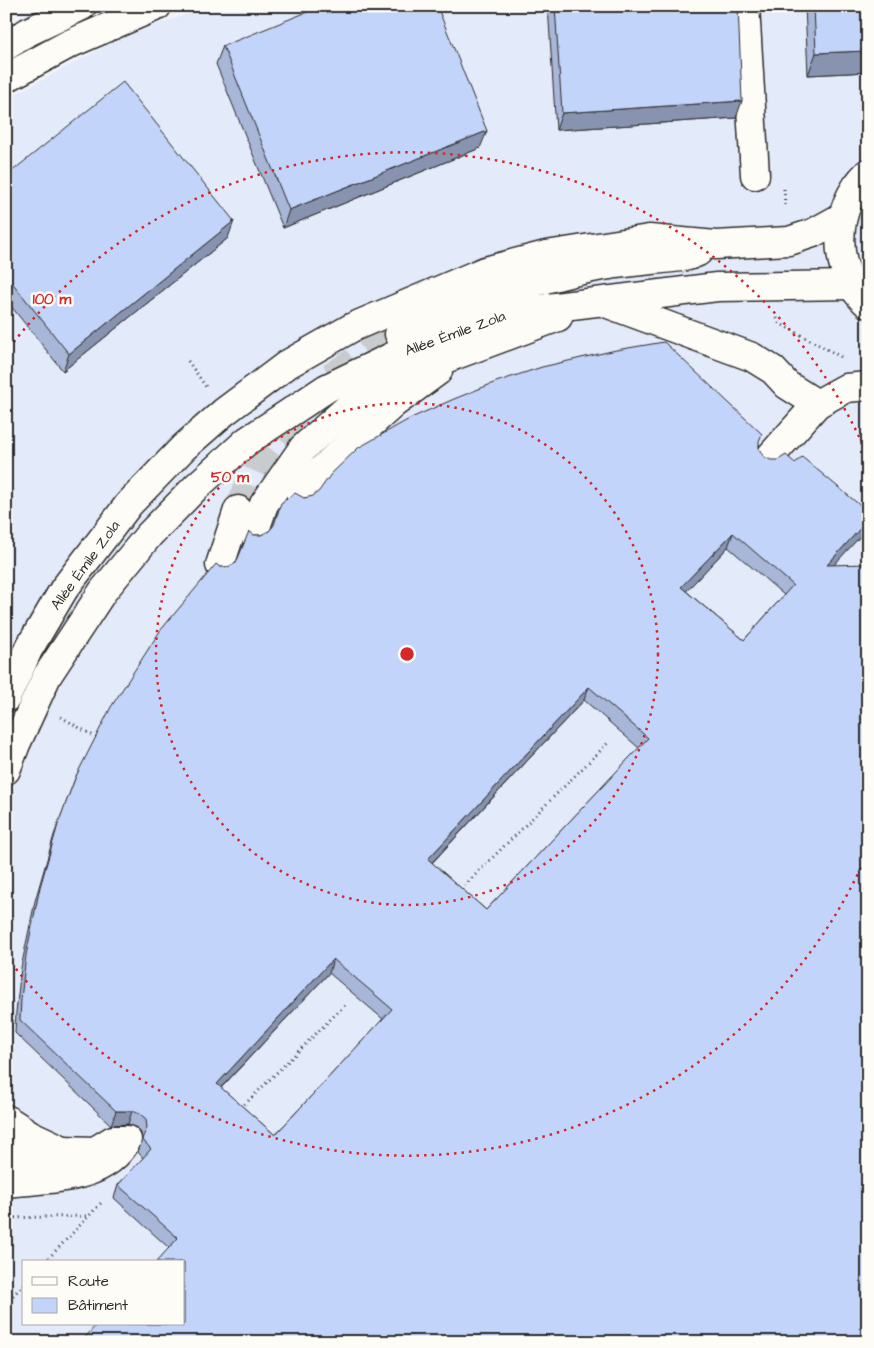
<svg xmlns="http://www.w3.org/2000/svg" width="874" height="1348" viewBox="0 0 874 1348" font-family="'Architects Daughter',sans-serif">
<rect width="100%" height="100%" fill="#f1f4f8"/>
<filter id="ink" filterUnits="userSpaceOnUse"><feTurbulence type="fractalNoise" baseFrequency=".02" numOctaves="2"/><feDisplacementMap in="SourceGraphic" scale="10" xChannelSelector="R" yChannelSelector="G"/><feConvolveMatrix kernelMatrix="1 2 1 2 8 2 1 2 1" color-interpolation-filters="sRGB"/></filter>
<g filter="url(#ink)">
<!-- built -->
<path fill="#e3eaf9" fill-rule="evenodd" d="M 210,6 L 868,6 L 868,1342 L 6,1342 L 6,99 L 123,37 ZM 24,1262 L 184,1262 L 184,1324 L 24,1324 Z"/>
<g fill="none" stroke-linecap="round" stroke-linejoin="round">
<!-- minor-tunnel -->
<g stroke="#c9cccf" stroke-width="28" stroke-dasharray="28 14" stroke-linecap="butt">
<path d="M 331,377 L 378,345 L 399,334"/>
<path d="M 238,510 L 260,459 L 299,408"/>
</g>
<!-- minor casing -->
<g stroke="#2b2b2b" stroke-width="31">
<g id="minor">
<path d="M 745,6 L 755,175"/>
<path d="M 868,173 C 832,207 830,271 868,304"/>
<path d="M 603,302 L 752,357 L 773,370 L 787,385 L 817,404"/>
<path d="M 399,334 C 463,304 528,280 597,267 C 627,262 658,260 688,256 L 698,252"/>
<path d="M 769,458 L 817,404 L 846,388 L 868,386"/>
<path d="M 301,496 L 314,477 L 353,440 L 393,404 L 438,371"/>
<path d="M 254,533 L 264,504 L 303,448 L 350,406 L 399,376 L 558,317"/>
<path d="M 220,565 L 238,510"/>
<path d="M 6,698 L 28,650 L 64,589 L 129,504 L 184,447 L 224,412 L 288,364 L 353,327 L 485,271 L 546,255 L 649,239 L 716,245 L 789,241 L 813,233 L 842,217"/>
<path d="M 6,770 L 16,744 L 47,676 L 103,591 L 149,535 L 196,487 L 247,441 L 327,388 L 414,346 L 507,313 L 717,287 L 852,285"/>
<path d="M 6,1119 L 31,1135 L 61,1149"/>
<path d="M 6,1155 L 62,1150 L 95,1151 L 113,1140 L 127,1140 C 104,1182 48,1178 6,1183"/>
</g>
</g>
<!-- highway casing -->
<g stroke="#2b2b2b" stroke-width="31">
<g id="highway">
<path d="M 6,46 L 28,32 L 82,6"/>
<path d="M 6,78 L 69,44 L 157,6"/>
</g>
</g>
<!-- path -->
<g stroke="#2b2b2b" stroke-width="3" stroke-dasharray="1 4" stroke-linecap="butt">
<path d="M 784,189 L 785,205"/>
<path d="M 777,318 L 779,323 L 841,357"/>
<path d="M 188,361 L 206,387"/>
<path d="M 61,717 L 97,738"/>
<path d="M 461,889 L 610,741"/>
<path d="M 6,1029 L 15,1023"/>
<path d="M 241,1108 L 347,1003"/>
<path d="M 6,1221 L 9,1218 L 89,1216"/>
<path d="M 45,1262 L 103,1201"/>
<path d="M 6,1303 L 24,1284"/>
</g>
<!-- minor -->
<use href="#minor" stroke="#fdfcf7" stroke-width="28"/>
<!-- highway -->
<use href="#highway" stroke="#fdfcf7" stroke-width="28"/>
</g>
<!-- wall -->
<g fill="#a8b6d7" stroke="#2b2b2b" fill-rule="evenodd">
<path d="M 548,6 L 738,6 L 736,118 L 556,130 Z"/>
<path d="M 805,6 L 868,6 L 868,72 L 808,75 Z"/>
<path d="M 223,46 L 480,148 L 283,228 L 216,64 Z"/>
<path d="M 6,176 L 228,238 L 63,371 L 6,300 Z"/>
<path d="M 759,444 L 759,449 L 764,457 L 867,529 L 834,564 L 169,1248 L 114,1198 L 118,1185 L 143,1158 L 138,1152 L 142,1140 L 141,1133 L 136,1127 L 128,1124 L 111,1125 L 15,1033 L 16,1012 L 21,968 L 35,901 L 54,835 L 76,776 L 220,567 L 228,567 L 236,563 L 254,535 L 261,535 L 269,531 L 304,498 ZM 728,547 L 784,595 L 744,640 L 686,591 ZM 584,700 L 639,748 L 486,910 L 432,863 ZM 329,973 L 383,1019 L 275,1135 L 221,1088 Z"/>
</g>
<!-- shaded-wall -->
<g fill="#8894af" stroke="#2b2b2b">
<path d="M 868,51 L 868,72 L 808,75 L 816,53 Z"/>
<path d="M 742,101 L 736,118 L 556,130 L 562,113 Z"/>
<path d="M 487,131 L 480,148 L 283,228 L 289,210 Z"/>
<path d="M 234,221 L 228,238 L 63,371 L 69,354 Z"/>
<path d="M 868,520 L 867,529 L 822,578 L 827,565 Z"/>
<path d="M 733,533 L 728,547 L 677,601 L 681,587 Z"/>
<path d="M 589,687 L 584,700 L 423,872 L 428,859 Z"/>
<path d="M 333,959 L 329,973 L 212,1097 L 217,1084 Z"/>
<path d="M 116,1111 L 132,1111 L 128,1124 L 111,1125 Z"/>
</g>
<!-- building -->
<g fill="#c3d4fa" stroke="#2b2b2b" fill-rule="evenodd">
<path d="M 322,6 L 437,6 L 487,131 L 289,210 L 223,46 Z"/>
<path d="M 555,6 L 738,6 L 742,101 L 562,113 Z"/>
<path d="M 814,6 L 868,6 L 868,51 L 816,53 Z"/>
<path d="M 123,82 L 234,221 L 69,354 L 6,275 L 6,176 Z"/>
<path d="M 664,342 L 762,434 L 759,441 L 759,449 L 764,457 L 771,460 L 778,460 L 786,455 L 795,463 L 802,457 L 868,512 L 868,520 L 827,565 L 868,564 L 868,1342 L 81,1342 L 97,1324 L 184,1324 L 184,1262 L 156,1262 L 178,1238 L 118,1185 L 151,1149 L 142,1139 L 147,1128 L 146,1119 L 140,1114 L 132,1111 L 116,1111 L 20,1020 L 21,999 L 26,955 L 40,887 L 59,821 L 76,776 L 111,707 L 160,631 L 216,564 L 220,567 L 228,567 L 236,563 L 249,531 L 254,535 L 261,535 L 269,531 L 274,525 L 281,503 L 295,493 L 304,498 L 313,496 L 319,491 L 331,474 L 358,448 L 411,418 L 454,399 L 496,382 L 542,367 L 616,350 ZM 733,533 L 793,585 L 744,640 L 681,587 ZM 589,687 L 648,738 L 486,910 L 428,859 ZM 333,959 L 392,1009 L 275,1135 L 217,1084 Z"/>
</g>
</g>
<!-- distance rings -->
<g fill="none" stroke="#d62828" stroke-width="2.5" stroke-dasharray="2.5 5">
<circle cx="407" cy="654" r="251"/>
<path d="M867 854A502 502 0 0 1 9 960M9 348A502 502 0 0 1 867 454"/>
</g>
<g text-anchor="middle" stroke-width="5" stroke-linejoin="round" paint-order="stroke">
<!-- street labels -->
<g font-size="15" fill="#2b2b2b" stroke="#fdfcf7">
<text transform="translate(455 333) rotate(-20)" y="5">Allée Émile Zola</text>
<text transform="translate(85 565) rotate(-54)" y="5">Allée Émile Zola</text>
</g>
</g>
<circle cx="407" cy="654" r="8" fill="#d62828" stroke="#fdfcf7" stroke-width="2.5"/>
<g font-size="15" text-anchor="middle" font-weight="bold" fill="#d62828" stroke="#fdfcf7" stroke-width="5" stroke-linejoin="round" paint-order="stroke">
<text x="52" y="304">100 m</text>
<text x="230" y="482">50 m</text>
</g>
<!-- margin -->
<rect width="874" height="1348" fill="none" stroke="#fdfcf7" stroke-width="25"/>
<rect x="12" y="12" width="849" height="1323" fill="none" stroke="#2b2b2b" stroke-width="2" filter="url(#ink)"/>
<!-- legend -->
<rect x="22" y="1260" width="162" height="65" fill="#fdfcf7" stroke="#a9a8a5"/>
<rect x="32" y="1277" width="25" height="8" fill="#fdfcf7" stroke="#a9a8a5"/>
<text x="68" y="1286" font-size="15" fill="#2b2b2b">Route</text>
<rect x="32" y="1298" width="25" height="15" fill="#c3d4fa" stroke="#a9a8a5"/>
<text x="68" y="1310" font-size="15" fill="#2b2b2b">Bâtiment</text>
</svg>
